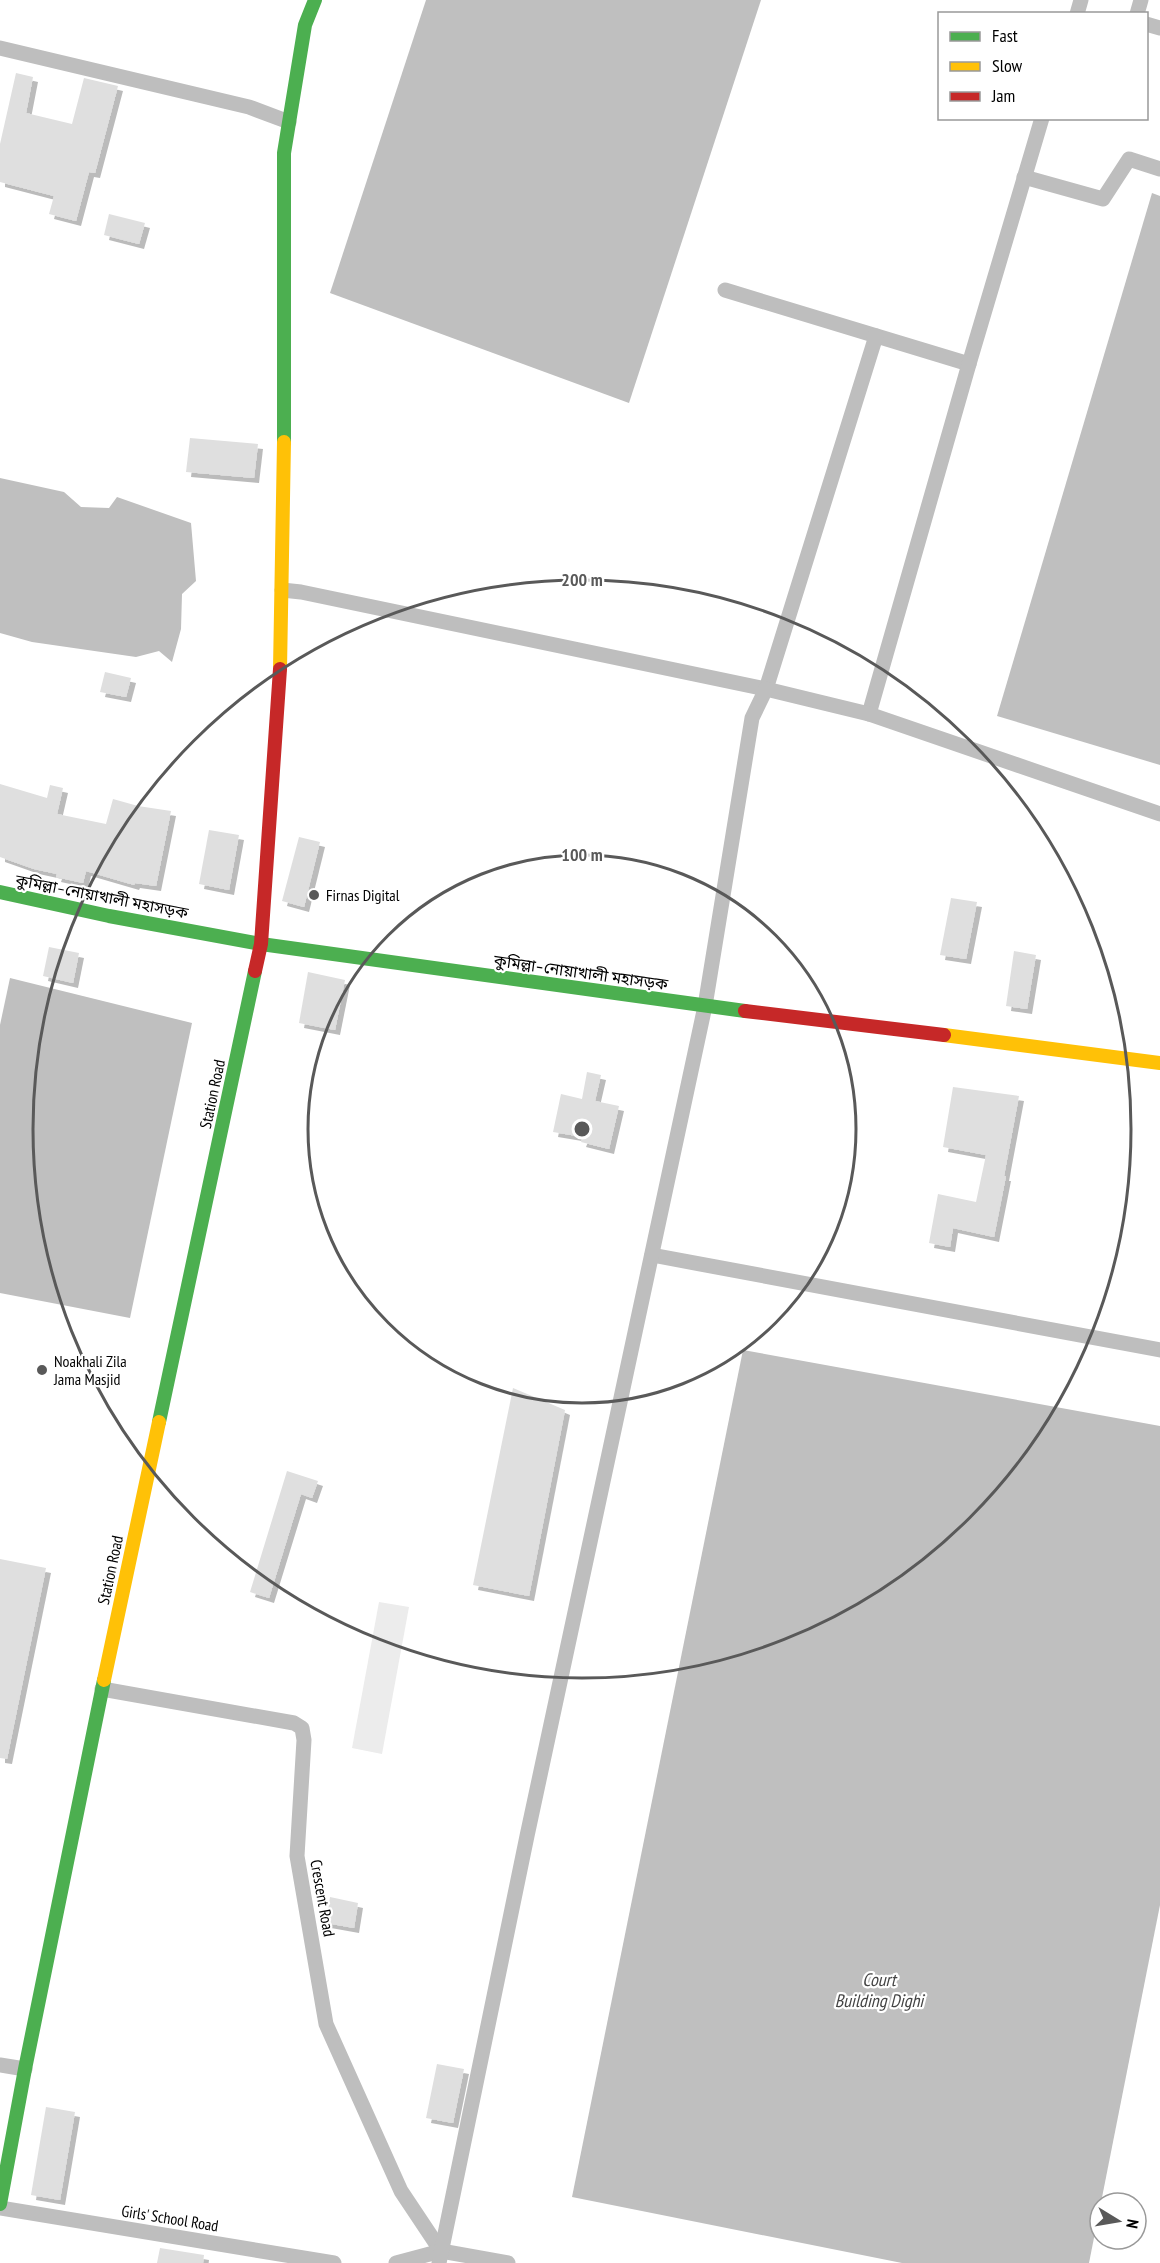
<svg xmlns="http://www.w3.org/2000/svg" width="1160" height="2263" viewBox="0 0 1160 2263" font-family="'PT Sans Narrow','Noto Sans Bengali',sans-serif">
<defs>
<filter id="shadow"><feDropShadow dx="5" dy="5" stdDeviation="0" flood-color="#0004"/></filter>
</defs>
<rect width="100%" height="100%" fill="#fff"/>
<!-- green -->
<path fill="#ececec" d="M 379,1602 L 409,1607 L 382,1754 L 352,1748 Z"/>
<!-- water -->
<g fill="#bfbfbf">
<path d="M 426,0 L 761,0 L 629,403 L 330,293 Z"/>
<path d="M 1152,193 L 1160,196 L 1160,765 L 997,716 Z"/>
<path d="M 0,478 L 64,492 L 81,507 L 109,508 L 117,497 L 191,523 L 196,581 L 182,594 L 181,629 L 172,662 L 159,651 L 136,657 L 32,642 L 0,633 Z"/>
<path d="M 10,978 L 192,1023 L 130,1318 L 0,1293 L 0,1025 Z"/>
<path d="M 743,1350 L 1160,1426 L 1160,1905 L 1089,2263 L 902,2263 L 572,2197 Z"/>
</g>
<!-- building -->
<g fill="#dfdfdf" filter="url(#shadow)">
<path d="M 16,73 L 33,77 L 26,113 L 72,124 L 84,78 L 118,86 L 95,173 L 89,172 L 76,221 L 49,214 L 54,196 L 0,182 L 0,144 Z"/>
<path d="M 109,214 L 145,223 L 139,244 L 104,235 Z"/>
<path d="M 190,438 L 258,444 L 254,478 L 186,472 Z"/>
<path d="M 105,672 L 131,678 L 126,697 L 100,692 Z"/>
<path d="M 0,784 L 47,798 L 50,785 L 63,788 L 57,814 L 106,824 L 113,799 L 138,806 L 171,811 L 156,886 L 135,883 L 134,885 L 86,871 L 83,883 L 56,877 L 57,874 L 34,869 L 0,857 Z"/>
<path d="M 209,830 L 239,835 L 229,890 L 199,884 Z"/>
<path d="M 299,837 L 320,842 L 304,907 L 282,901 Z"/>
<path d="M 951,898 L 977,902 L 966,959 L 940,955 Z"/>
<path d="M 49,947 L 79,953 L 73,983 L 43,976 Z"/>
<path d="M 1014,951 L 1036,955 L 1027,1009 L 1006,1006 Z"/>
<path d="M 308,972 L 345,980 L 335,1030 L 299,1023 Z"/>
<path d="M 587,1072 L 601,1075 L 595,1101 L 619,1106 L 609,1149 L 581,1142 L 583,1137 L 553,1132 L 561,1094 L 582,1099 Z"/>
<path d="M 953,1087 L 1019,1096 L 1004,1176 L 1006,1176 L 994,1237 L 953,1228 L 950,1247 L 929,1243 L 938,1194 L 976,1202 L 986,1155 L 943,1147 Z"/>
<path d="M 513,1388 L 565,1410 L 529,1596 L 473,1585 Z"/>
<path d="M 287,1471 L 318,1481 L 312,1498 L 301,1494 L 269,1598 L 250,1592 Z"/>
<path d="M 0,1559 L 46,1568 L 7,1759 L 0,1758 Z"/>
<path d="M 330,1897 L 358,1903 L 354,1928 L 326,1923 Z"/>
<path d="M 437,2064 L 464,2069 L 453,2123 L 426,2118 Z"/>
<path d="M 46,2107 L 75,2112 L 60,2200 L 31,2195 Z"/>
<path d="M 160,2248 L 204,2255 L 203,2263 L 157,2263 Z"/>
</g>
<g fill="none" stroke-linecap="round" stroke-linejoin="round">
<!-- street -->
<g stroke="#bebebe" stroke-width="15">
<path d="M 1077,14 L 1081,0"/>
<path d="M 1137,14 L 1141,0"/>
<path d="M 1146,24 L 1160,28"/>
<path d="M 0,48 L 249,107 L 289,122"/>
<path d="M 1024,177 L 1103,199 L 1129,159 L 1160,169"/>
<path d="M 725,290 L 969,364"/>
<path d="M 282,590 L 301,592 L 766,689 L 876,336 L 874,336"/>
<path d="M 869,714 L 969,364 L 1042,118"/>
<path d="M 652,1255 L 1160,1350"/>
<path d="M 102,1689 L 294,1723 L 302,1728 L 304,1740 L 297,1856 L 326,2024 L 401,2191 L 441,2251"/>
<path d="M 0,2065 L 25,2069"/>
<path d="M 0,2208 L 334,2263"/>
<path d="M 396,2263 L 441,2251 L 508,2263"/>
<path d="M 439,2263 L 527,1836 L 705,1006 L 752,718 L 766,689 L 869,714 L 1160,814"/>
</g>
<!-- fast -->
<g stroke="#4caf50" stroke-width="14">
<path d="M 284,442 L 284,153 L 305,25 L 315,0"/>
<path d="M 0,892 L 109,916 L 261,944 L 745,1011"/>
<path d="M 159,1422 L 255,971"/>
<path d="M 0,2204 L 25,2069 L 104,1680"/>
</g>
<!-- slow -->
<g stroke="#ffc107" stroke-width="14">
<path d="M 280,669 L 284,442"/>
<path d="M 944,1035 L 1160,1063"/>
<path d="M 104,1680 L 159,1422"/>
</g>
<!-- jam -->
<g stroke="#c62828" stroke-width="14">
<path d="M 255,971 L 261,944 L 280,669"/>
<path d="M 745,1011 L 944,1035"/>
</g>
</g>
<!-- distance rings -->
<g fill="none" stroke="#595959" stroke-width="3">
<circle cx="582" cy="1129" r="274"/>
<circle cx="582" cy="1129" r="549"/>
</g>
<!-- markers -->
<g fill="#595959" stroke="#fff" stroke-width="2">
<circle cx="314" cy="895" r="6"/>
<circle cx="42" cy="1370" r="6"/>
</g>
<g text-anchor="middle" stroke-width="4.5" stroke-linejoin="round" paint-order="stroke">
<!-- poi labels -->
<g font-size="16" fill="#000" stroke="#fff" text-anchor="start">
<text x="326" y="901">Firnas Digital</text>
<text x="54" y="1367">Noakhali Zila<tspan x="54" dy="18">Jama Masjid</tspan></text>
</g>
<!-- street labels -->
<g font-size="16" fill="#000" stroke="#fff">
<text transform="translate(102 896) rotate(11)" y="6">কুমিল্লা–নোয়াখালী মহাসড়ক</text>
<text transform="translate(581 972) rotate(8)" y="6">কুমিল্লা–নোয়াখালী মহাসড়ক</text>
<text transform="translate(212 1094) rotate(-78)" y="6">Station Road</text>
<text transform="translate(110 1570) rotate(-78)" y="6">Station Road</text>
<text transform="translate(323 1898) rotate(80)" y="6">Crescent Road</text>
<text transform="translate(170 2218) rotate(9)" y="6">Girls' School Road</text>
</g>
<!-- water labels -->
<g font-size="18" font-style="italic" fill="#444" stroke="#fff">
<text x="879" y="1986">Court<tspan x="879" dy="21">Building Dighi</tspan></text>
</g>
</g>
<circle cx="582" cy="1129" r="9" fill="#595959" stroke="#fff" stroke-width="3"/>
<g font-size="18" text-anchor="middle" font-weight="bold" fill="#595959" stroke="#fff" stroke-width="4.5" stroke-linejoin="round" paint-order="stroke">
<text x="582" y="586">200 m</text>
<text x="582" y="861">100 m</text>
</g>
<!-- legend -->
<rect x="938" y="12" width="210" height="108" fill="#ffffff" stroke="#999999" stroke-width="1.5"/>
<rect x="950" y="32" width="30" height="9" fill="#4caf50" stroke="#999999" stroke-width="1.5"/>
<text x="992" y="42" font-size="18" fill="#000000">Fast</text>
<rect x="950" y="62" width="30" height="9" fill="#ffc107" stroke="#999999" stroke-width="1.5"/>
<text x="992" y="72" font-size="18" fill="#000000">Slow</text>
<rect x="950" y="92" width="30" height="9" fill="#c62828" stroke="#999999" stroke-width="1.5"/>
<text x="992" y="102" font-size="18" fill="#000000">Jam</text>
<!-- north arrow -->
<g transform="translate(1118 2221) rotate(101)"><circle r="28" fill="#ffffff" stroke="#999999" stroke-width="1.5"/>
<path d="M0-4.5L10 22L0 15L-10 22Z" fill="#595959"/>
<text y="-9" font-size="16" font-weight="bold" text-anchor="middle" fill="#000000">N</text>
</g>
</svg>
